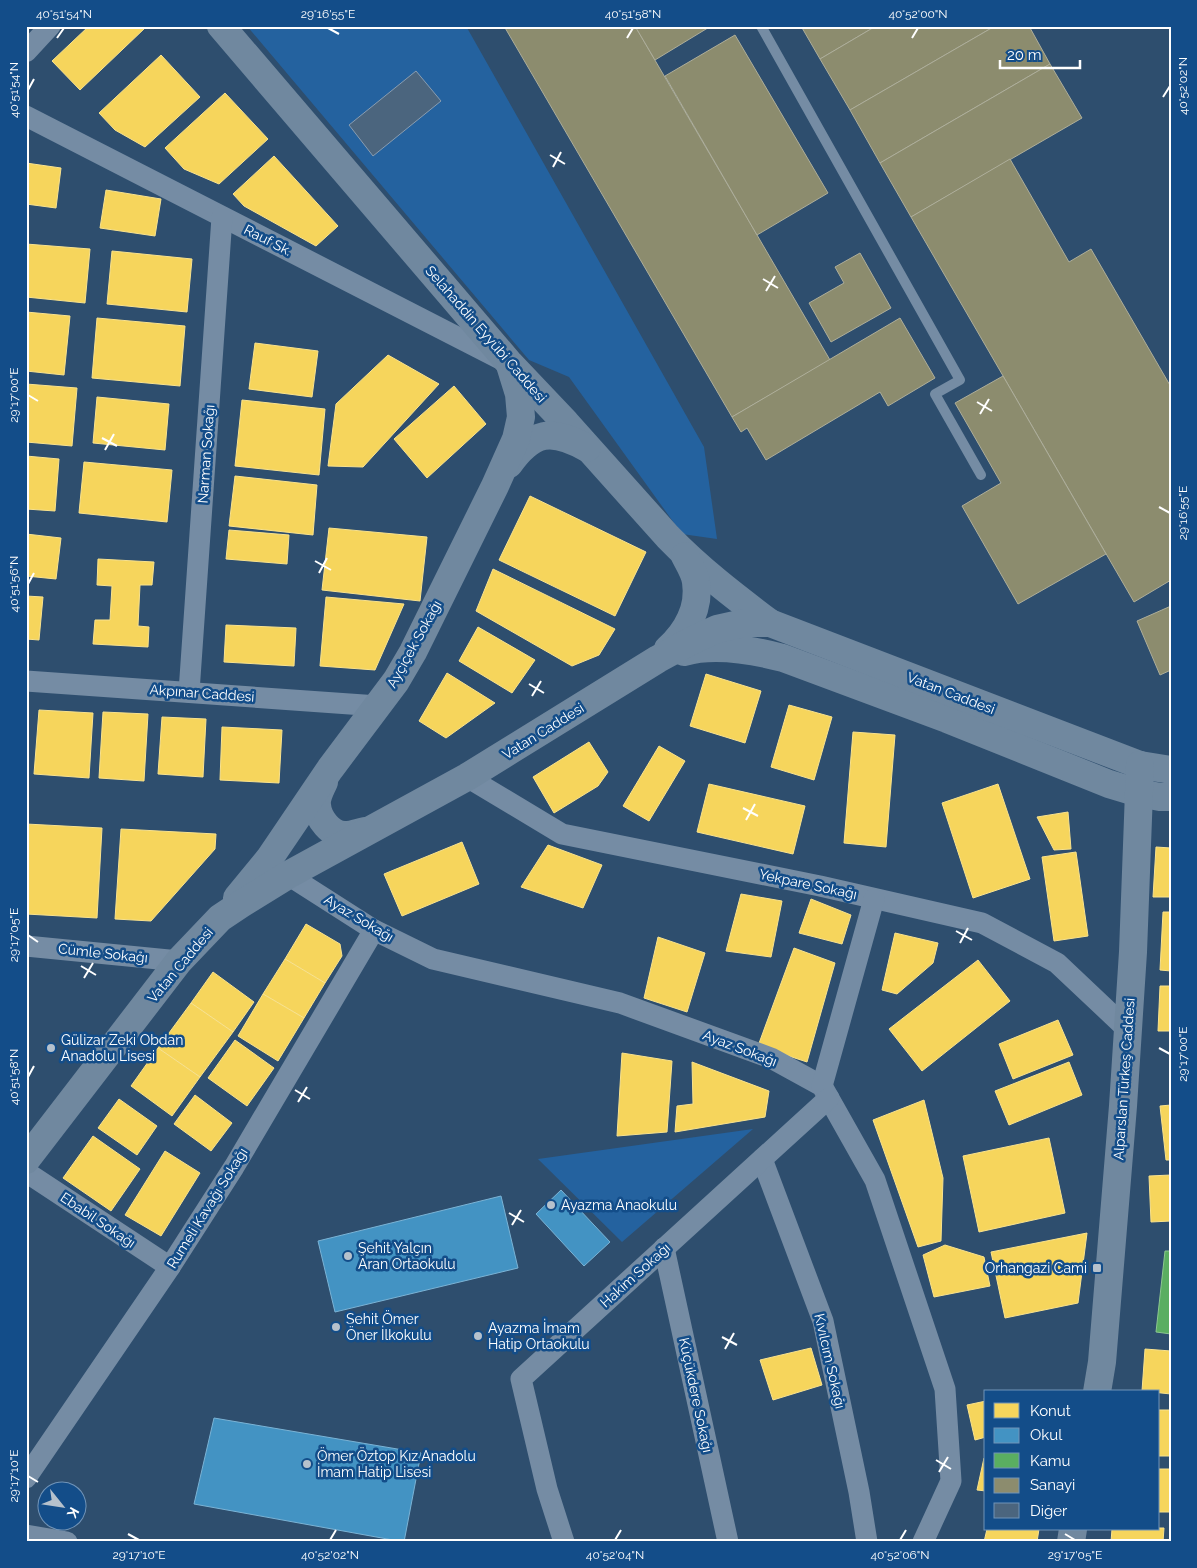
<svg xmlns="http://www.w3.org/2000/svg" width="1197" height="1568" viewBox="0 0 1197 1568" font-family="Raleway,sans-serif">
<rect width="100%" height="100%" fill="#2e4e6e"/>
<!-- green -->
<g fill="#24629f">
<path d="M 247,26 L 466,26 L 704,447 L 717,539 L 682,534 L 569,377 L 529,360 Z"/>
<path d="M 753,1129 L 622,1242 L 538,1159 Z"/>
</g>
<!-- homes -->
<g fill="#f6d55c" stroke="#f9e28d">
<path d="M 89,26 L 143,26 L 145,28 L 80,90 L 52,61 Z"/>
<path d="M 161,55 L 200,97 L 145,147 L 115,130 L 99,113 Z"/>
<path d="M 225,93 L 268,139 L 219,184 L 184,169 L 165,148 Z"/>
<path d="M 274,156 L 338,226 L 316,246 L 244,206 L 233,194 Z"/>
<path d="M 26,163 L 61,168 L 56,208 L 26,204 Z"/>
<path d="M 106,190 L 161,199 L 155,236 L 100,228 Z"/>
<path d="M 26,244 L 90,249 L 85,303 L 26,297 Z"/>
<path d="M 112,251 L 192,259 L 187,312 L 107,304 Z"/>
<path d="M 26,312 L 70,316 L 64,375 L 26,371 Z"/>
<path d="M 97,318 L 185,326 L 180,386 L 92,378 Z"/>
<path d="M 255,343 L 318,351 L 312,397 L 249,389 Z"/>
<path d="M 388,355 L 439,384 L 363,467 L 328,466 L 336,404 Z"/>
<path d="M 26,384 L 77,388 L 72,446 L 26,442 Z"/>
<path d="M 454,386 L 486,424 L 427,478 L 394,439 Z"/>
<path d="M 97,397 L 169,404 L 165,450 L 93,443 Z"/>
<path d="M 242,400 L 325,409 L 319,475 L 235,466 Z"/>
<path d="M 26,456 L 59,459 L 55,511 L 26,509 Z"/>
<path d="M 84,462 L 172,470 L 167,522 L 79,513 Z"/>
<path d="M 235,476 L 317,485 L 313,535 L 229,526 Z"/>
<path d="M 530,496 L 646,552 L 615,616 L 499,560 Z"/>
<path d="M 329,528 L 427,537 L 420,601 L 322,590 Z"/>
<path d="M 229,530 L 289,535 L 287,564 L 226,559 Z"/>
<path d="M 26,534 L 61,538 L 56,579 L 26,576 Z"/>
<path d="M 98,559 L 154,562 L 152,585 L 140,585 L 138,626 L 149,627 L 148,647 L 93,644 L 95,620 L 110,620 L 112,586 L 97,585 Z"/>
<path d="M 493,569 L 615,629 L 599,655 L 572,666 L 476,611 Z"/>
<path d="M 26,596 L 43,597 L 39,640 L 26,639 Z"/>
<path d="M 326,597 L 404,604 L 375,670 L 320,666 Z"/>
<path d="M 226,625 L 296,628 L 294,666 L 224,662 Z"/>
<path d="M 478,627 L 535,660 L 512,693 L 459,661 Z"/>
<path d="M 447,673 L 495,703 L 446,738 L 419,721 Z"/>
<path d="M 706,674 L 761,691 L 745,743 L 690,726 Z"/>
<path d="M 789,705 L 832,717 L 814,780 L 771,767 Z"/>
<path d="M 39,710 L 93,713 L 89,778 L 34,774 Z"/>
<path d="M 103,712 L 148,714 L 144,781 L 99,778 Z"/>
<path d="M 162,717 L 206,719 L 203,777 L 158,774 Z"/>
<path d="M 222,727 L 282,730 L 279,783 L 220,780 Z"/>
<path d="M 853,732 L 895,735 L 886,847 L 844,843 Z"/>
<path d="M 589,742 L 608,772 L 598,786 L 554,813 L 533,777 Z"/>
<path d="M 659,746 L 685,761 L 649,821 L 623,806 Z"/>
<path d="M 709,784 L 805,806 L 793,854 L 697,832 Z"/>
<path d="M 998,784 L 1030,879 L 973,898 L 942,803 Z"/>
<path d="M 1068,812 L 1071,849 L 1054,850 L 1037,817 Z"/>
<path d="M 26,824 L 102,828 L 97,918 L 26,914 Z"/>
<path d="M 121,829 L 216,834 L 215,849 L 151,921 L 115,919 Z"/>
<path d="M 462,842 L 479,884 L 402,916 L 384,874 Z"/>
<path d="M 548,845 L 602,865 L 583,908 L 521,887 Z"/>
<path d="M 1156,847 L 1171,848 L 1171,897 L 1153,897 Z"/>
<path d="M 1076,852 L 1088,936 L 1054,941 L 1042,857 Z"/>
<path d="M 741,894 L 782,901 L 771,957 L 726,951 Z"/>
<path d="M 811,899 L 851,915 L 842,944 L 799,933 Z"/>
<path d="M 1163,912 L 1171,912 L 1171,971 L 1160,970 Z"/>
<path d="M 306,924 L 340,944 L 342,956 L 325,983 L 285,959 Z"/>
<path d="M 895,933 L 938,943 L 933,963 L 897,994 L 882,990 Z"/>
<path d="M 658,937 L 705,953 L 687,1012 L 644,998 Z"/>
<path d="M 794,948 L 835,963 L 807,1062 L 758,1046 Z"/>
<path d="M 285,959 L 325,983 L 304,1018 L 263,994 Z"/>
<path d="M 978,960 L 1010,1001 L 922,1071 L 889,1029 Z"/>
<path d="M 213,972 L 254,1002 L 233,1032 L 191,1003 Z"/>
<path d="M 1160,986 L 1171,986 L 1171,1031 L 1158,1031 Z"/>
<path d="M 263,994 L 304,1018 L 278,1061 L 238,1036 Z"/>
<path d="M 191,1003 L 233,1032 L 200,1077 L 158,1048 Z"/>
<path d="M 1058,1020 L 1073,1055 L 1013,1079 L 999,1044 Z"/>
<path d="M 235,1040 L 274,1068 L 247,1106 L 208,1078 Z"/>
<path d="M 158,1048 L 200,1077 L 172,1116 L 131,1086 Z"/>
<path d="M 622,1053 L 672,1061 L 667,1132 L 617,1136 Z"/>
<path d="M 692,1062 L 769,1091 L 765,1117 L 675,1132 L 677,1106 L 693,1104 Z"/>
<path d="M 1069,1062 L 1082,1095 L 1009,1125 L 995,1091 Z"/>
<path d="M 195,1095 L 232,1123 L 211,1151 L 174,1124 Z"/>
<path d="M 119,1099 L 157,1126 L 137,1155 L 98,1128 Z"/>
<path d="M 924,1100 L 943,1178 L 941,1241 L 918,1247 L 873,1120 Z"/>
<path d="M 1171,1105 L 1171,1160 L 1166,1160 L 1160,1106 Z"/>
<path d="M 93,1136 L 140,1169 L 111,1211 L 63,1178 Z"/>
<path d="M 1049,1138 L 1065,1213 L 979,1232 L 963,1156 Z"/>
<path d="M 165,1151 L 200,1173 L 161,1236 L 125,1215 Z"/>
<path d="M 1171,1175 L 1171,1221 L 1151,1222 L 1149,1176 Z"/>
<path d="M 1087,1233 L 1078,1303 L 1005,1318 L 991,1252 Z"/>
<path d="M 945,1245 L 984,1257 L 990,1286 L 934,1297 L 923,1255 Z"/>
<path d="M 811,1348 L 822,1385 L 773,1400 L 760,1360 Z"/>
<path d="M 1145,1349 L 1171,1351 L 1171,1394 L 1142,1391 Z"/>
<path d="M 986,1401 L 986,1437 L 975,1440 L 967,1405 Z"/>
<rect x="1158" y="1410" width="13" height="46"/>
<path d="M 984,1458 L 986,1459 L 986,1491 L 977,1490 Z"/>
<rect x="1158" y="1469" width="13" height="43"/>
<path d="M 1158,1528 L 1164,1528 L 1163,1542 L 1111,1542 L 1112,1529 L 1158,1529 Z"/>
<path d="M 987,1529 L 1039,1529 L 1037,1542 L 984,1542 Z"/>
</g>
<!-- schools -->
<g fill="#4393c3" stroke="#7bb3d5">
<path d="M 561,1190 L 610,1242 L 584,1266 L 536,1214 Z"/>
<path d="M 501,1196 L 518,1268 L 335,1312 L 318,1241 Z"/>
<path d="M 214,1418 L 421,1453 L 404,1542 L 194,1504 Z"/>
</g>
<!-- public -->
<path fill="#5aae61" stroke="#8cc690" d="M 1165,1251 L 1171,1251 L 1171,1334 L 1156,1332 Z"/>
<!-- industry -->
<g fill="#8c8c6e" stroke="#aeae9a">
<path d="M 504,26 L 635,26 L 830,360 L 732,417 Z"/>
<path d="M 635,26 L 711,26 L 655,60 Z"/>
<path d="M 801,26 L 876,26 L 820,59 Z"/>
<path d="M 876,26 L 995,26 L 850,110 L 820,59 Z"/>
<path d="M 995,26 L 1029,26 L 1050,64 L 880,163 L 850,110 Z"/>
<path d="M 735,35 L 828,193 L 757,235 L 665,76 Z"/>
<path d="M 1050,64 L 1082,118 L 911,217 L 880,163 Z"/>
<path d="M 1010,159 L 1069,262 L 1091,249 L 1171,387 L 1171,580 L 1134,602 L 911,217 Z"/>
<path d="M 860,253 L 891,308 L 831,342 L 809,303 L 844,283 L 835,267 Z"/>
<path d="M 900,318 L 935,378 L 888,406 L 880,392 L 766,460 L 747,428 L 741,432 L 732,417 Z"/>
<path d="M 1003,376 L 1106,554 L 1018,604 L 962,506 L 1001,483 L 955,403 Z"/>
<path d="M 1171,606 L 1171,670 L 1160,675 L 1137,621 Z"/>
</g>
<!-- building -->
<path fill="#4b657e" stroke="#899db1" d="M 416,71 L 441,101 L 373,156 L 349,125 Z"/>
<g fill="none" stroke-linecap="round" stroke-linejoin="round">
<!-- lane -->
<path stroke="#758ca4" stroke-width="10" d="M 761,26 L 960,380 L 935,394 L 981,475"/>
<!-- street -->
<g stroke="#758ca4" stroke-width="21">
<path d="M 26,52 L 50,26"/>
<path d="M 26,116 L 502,360"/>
<path d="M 26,681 L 378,706"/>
<path d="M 189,692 L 222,217"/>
<path d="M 467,777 L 562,834 L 820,886 L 982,923 L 1057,963 L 1128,1030"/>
<path d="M 288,875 L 374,930 L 433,959 L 620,1003 L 771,1058 L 822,1086 L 875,1180 L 945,1389 L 951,1481 L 923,1542"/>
<path d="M 26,946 L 179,961"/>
<path d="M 822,1086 L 874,899"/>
<path d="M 762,1159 L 823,1321 L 859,1492 L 867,1542"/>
<path d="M 26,1172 L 170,1267"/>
<path d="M 664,1248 L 728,1542"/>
<path d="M 26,1478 L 170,1267 L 234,1167 L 374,930"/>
<path d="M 26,1535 L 67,1542"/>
<path d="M 564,1542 L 547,1489 L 521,1379 L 829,1098"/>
</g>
<!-- secondary -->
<g stroke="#70889f" stroke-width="28">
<path d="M 221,26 L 510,364 L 566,423 L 668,537 C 699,569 734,596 770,623"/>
<path d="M 509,464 C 533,431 551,428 587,448"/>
<path d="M 668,649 C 687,632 700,608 696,582 C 695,573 689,564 685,556"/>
<path d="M 684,652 C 715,643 752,650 783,658 L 947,719 L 1109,784 L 1139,793 L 1160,797 L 1171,797"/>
<path d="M 324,782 C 321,789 316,797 317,805 C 318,819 331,835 345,835 C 352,835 359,832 365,831"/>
<path d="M 237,898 L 269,859 L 330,769 L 396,681 L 413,652 L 495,486 L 516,439 L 521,417 L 519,394 L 510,365"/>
<path d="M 26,1160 L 179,961 L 220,918 L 241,904 L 288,875 L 467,777 L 658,659 L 693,640 L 717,629 L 744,623 L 770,623 L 1140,765 L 1171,770"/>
<path d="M 1097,1392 L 1102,1362 L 1123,1106 L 1133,952 L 1140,765"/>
<path d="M 1071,1542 L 1073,1529"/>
</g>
</g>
<!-- ticks -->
<path fill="none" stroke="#fff" stroke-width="2" d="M 328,28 L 339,34M 57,38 L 64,28M 627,38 L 633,28M 912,38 L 918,28M 28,90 L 34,79M 1163,97 L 1170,86M 550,155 L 565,164M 553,167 L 561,152M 763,279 L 778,288M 766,291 L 775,276M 28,395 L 38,401M 977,402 L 992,411M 980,414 L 989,399M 102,438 L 117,446M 105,450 L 114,434M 1159,507 L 1170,513M 315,561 L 331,570M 319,573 L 327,558M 28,584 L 34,573M 529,684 L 544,693M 532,696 L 541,681M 743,808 L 758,816M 746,820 L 755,804M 956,931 L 972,940M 28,935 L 38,942M 960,943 L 968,928M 81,966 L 96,975M 84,978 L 93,963M 1159,1048 L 1170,1054M 28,1077 L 34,1066M 295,1090 L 310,1099M 298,1102 L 307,1087M 509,1213 L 524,1222M 512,1225 L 521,1210M 722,1337 L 737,1345M 725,1349 L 734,1333M 936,1460 L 951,1469M 939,1472 L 948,1457M 28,1476 L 38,1482M 128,1534 L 139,1540M 1065,1534 L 1075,1540M 330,1540 L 336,1530M 615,1540 L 621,1530M 900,1540 L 906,1530"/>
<!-- markers -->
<g fill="#b6c1cc" stroke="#134d89" stroke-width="2">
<circle cx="51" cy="1048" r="5"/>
<circle cx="551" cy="1205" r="5"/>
<circle cx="348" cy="1256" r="5"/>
<rect x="1092" y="1263" width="10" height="10" rx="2.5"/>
<circle cx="336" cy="1327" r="5"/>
<circle cx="478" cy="1336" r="5"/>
<circle cx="307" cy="1464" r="5"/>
</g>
<g text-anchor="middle" stroke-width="5" stroke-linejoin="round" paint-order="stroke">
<!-- street labels -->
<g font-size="14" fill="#fff" stroke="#134d89">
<text transform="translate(268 240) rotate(27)" y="5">Rauf Sk.</text>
<text transform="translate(486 334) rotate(49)" y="5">Selahaddin Eyyübi Caddesi</text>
<text transform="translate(206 454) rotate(-86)" y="5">Narman Sokağı</text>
<text transform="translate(414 644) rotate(-61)" y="5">Ayçiçek Sokağı</text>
<text transform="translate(202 693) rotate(4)" y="5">Akpınar Caddesi</text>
<text transform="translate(951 693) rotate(21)" y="5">Vatan Caddesi</text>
<text transform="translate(543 731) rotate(-32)" y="5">Vatan Caddesi</text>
<text transform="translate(808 884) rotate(12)" y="5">Yekpare Sokağı</text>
<text transform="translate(359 918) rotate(31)" y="5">Ayaz Sokağı</text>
<text transform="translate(103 953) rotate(6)" y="5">Cümle Sokağı</text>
<text transform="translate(180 965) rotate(-50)" y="5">Vatan Caddesi</text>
<text transform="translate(740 1048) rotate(21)" y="5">Ayaz Sokağı</text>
<text transform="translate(1124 1079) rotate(-86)" y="5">Alparslan Türkeş Caddesi</text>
<text transform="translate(207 1208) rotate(-58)" y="5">Rumeli Kavağı Sokağı</text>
<text transform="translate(98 1220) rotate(34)" y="5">Ebabil Sokağı</text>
<text transform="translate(635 1275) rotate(-42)" y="5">Hakim Sokağı</text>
<text transform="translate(830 1361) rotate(77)" y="5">Kıvılcım Sokağı</text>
<text transform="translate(696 1395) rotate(78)" y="5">Küçükdere Sokağı</text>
</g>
<!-- poi labels -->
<g font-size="14" fill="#fff" stroke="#134d89" text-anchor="start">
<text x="61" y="1045">Gülizar Zeki Obdan<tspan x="61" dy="16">Anadolu Lisesi</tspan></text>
<text x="561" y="1210">Ayazma Anaokulu</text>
<text x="358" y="1253">Şehit Yalçın<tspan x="358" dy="16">Aran Ortaokulu</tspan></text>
<text x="1087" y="1273" text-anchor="end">Orhangazi Cami</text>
<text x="346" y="1324">Şehit Ömer<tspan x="346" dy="16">Öner İlkokulu</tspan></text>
<text x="488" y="1333">Ayazma İmam<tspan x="488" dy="16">Hatip Ortaokulu</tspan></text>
<text x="317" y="1461">Ömer Öztop Kız Anadolu<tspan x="317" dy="16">İmam Hatip Lisesi</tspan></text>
</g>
</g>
<!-- border -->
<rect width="1197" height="1568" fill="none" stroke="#134d89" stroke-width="55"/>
<!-- legend -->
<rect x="984" y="1390" width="175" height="140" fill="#134d89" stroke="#7194b8"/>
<rect x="994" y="1403" width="25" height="15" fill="#f6d55c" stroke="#7194b8"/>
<text x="1030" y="1416" font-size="15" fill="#ffffff">Konut</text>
<rect x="994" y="1428" width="25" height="15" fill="#4393c3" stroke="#7194b8"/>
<text x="1030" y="1440" font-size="15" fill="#ffffff">Okul</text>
<rect x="994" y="1453" width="25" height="15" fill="#5aae61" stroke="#7194b8"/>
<text x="1030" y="1466" font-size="15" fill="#ffffff">Kamu</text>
<rect x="994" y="1478" width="25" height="15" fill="#8c8c6e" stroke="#7194b8"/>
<text x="1030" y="1490" font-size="15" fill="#ffffff">Sanayi</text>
<rect x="994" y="1503" width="25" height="15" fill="#4b657e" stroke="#7194b8"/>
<text x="1030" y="1516" font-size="15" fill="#ffffff">Diğer</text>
<!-- north arrow -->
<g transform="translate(62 1506) rotate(120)"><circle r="24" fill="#134d89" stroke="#7194b8"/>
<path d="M0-4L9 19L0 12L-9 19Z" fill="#b6c1cc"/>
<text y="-8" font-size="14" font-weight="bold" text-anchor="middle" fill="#ffffff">K</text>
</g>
<!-- scale -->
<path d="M1000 60v8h80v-8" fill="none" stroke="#ffffff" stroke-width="2.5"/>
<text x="1007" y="60" font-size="15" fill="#ffffff" stroke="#134d89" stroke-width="4" paint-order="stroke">20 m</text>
<rect x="28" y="28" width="1142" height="1512" fill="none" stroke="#fff" stroke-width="2"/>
<g font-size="12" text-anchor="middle" fill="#fff">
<text x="64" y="18">40°51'54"N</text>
<text x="328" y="18">29°16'55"E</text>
<text x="633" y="18">40°51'58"N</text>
<text x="918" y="18">40°52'00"N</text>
<text transform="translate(1183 86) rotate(-90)" y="4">40°52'02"N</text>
<text transform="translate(14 90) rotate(-90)" y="4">40°51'54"N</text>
<text transform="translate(14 395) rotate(-90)" y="4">29°17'00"E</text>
<text transform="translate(1183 513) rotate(-90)" y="4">29°16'55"E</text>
<text transform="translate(14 584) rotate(-90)" y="4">40°51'56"N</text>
<text transform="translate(14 935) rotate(-90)" y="4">29°17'05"E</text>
<text transform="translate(1183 1054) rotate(-90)" y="4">29°17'00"E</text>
<text transform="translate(14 1077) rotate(-90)" y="4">40°51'58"N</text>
<text transform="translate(14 1476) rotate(-90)" y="4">29°17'10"E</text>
<text x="139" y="1559">29°17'10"E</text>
<text x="330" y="1559">40°52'02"N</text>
<text x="615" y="1559">40°52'04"N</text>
<text x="900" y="1559">40°52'06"N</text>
<text x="1075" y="1559">29°17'05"E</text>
</g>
</svg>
